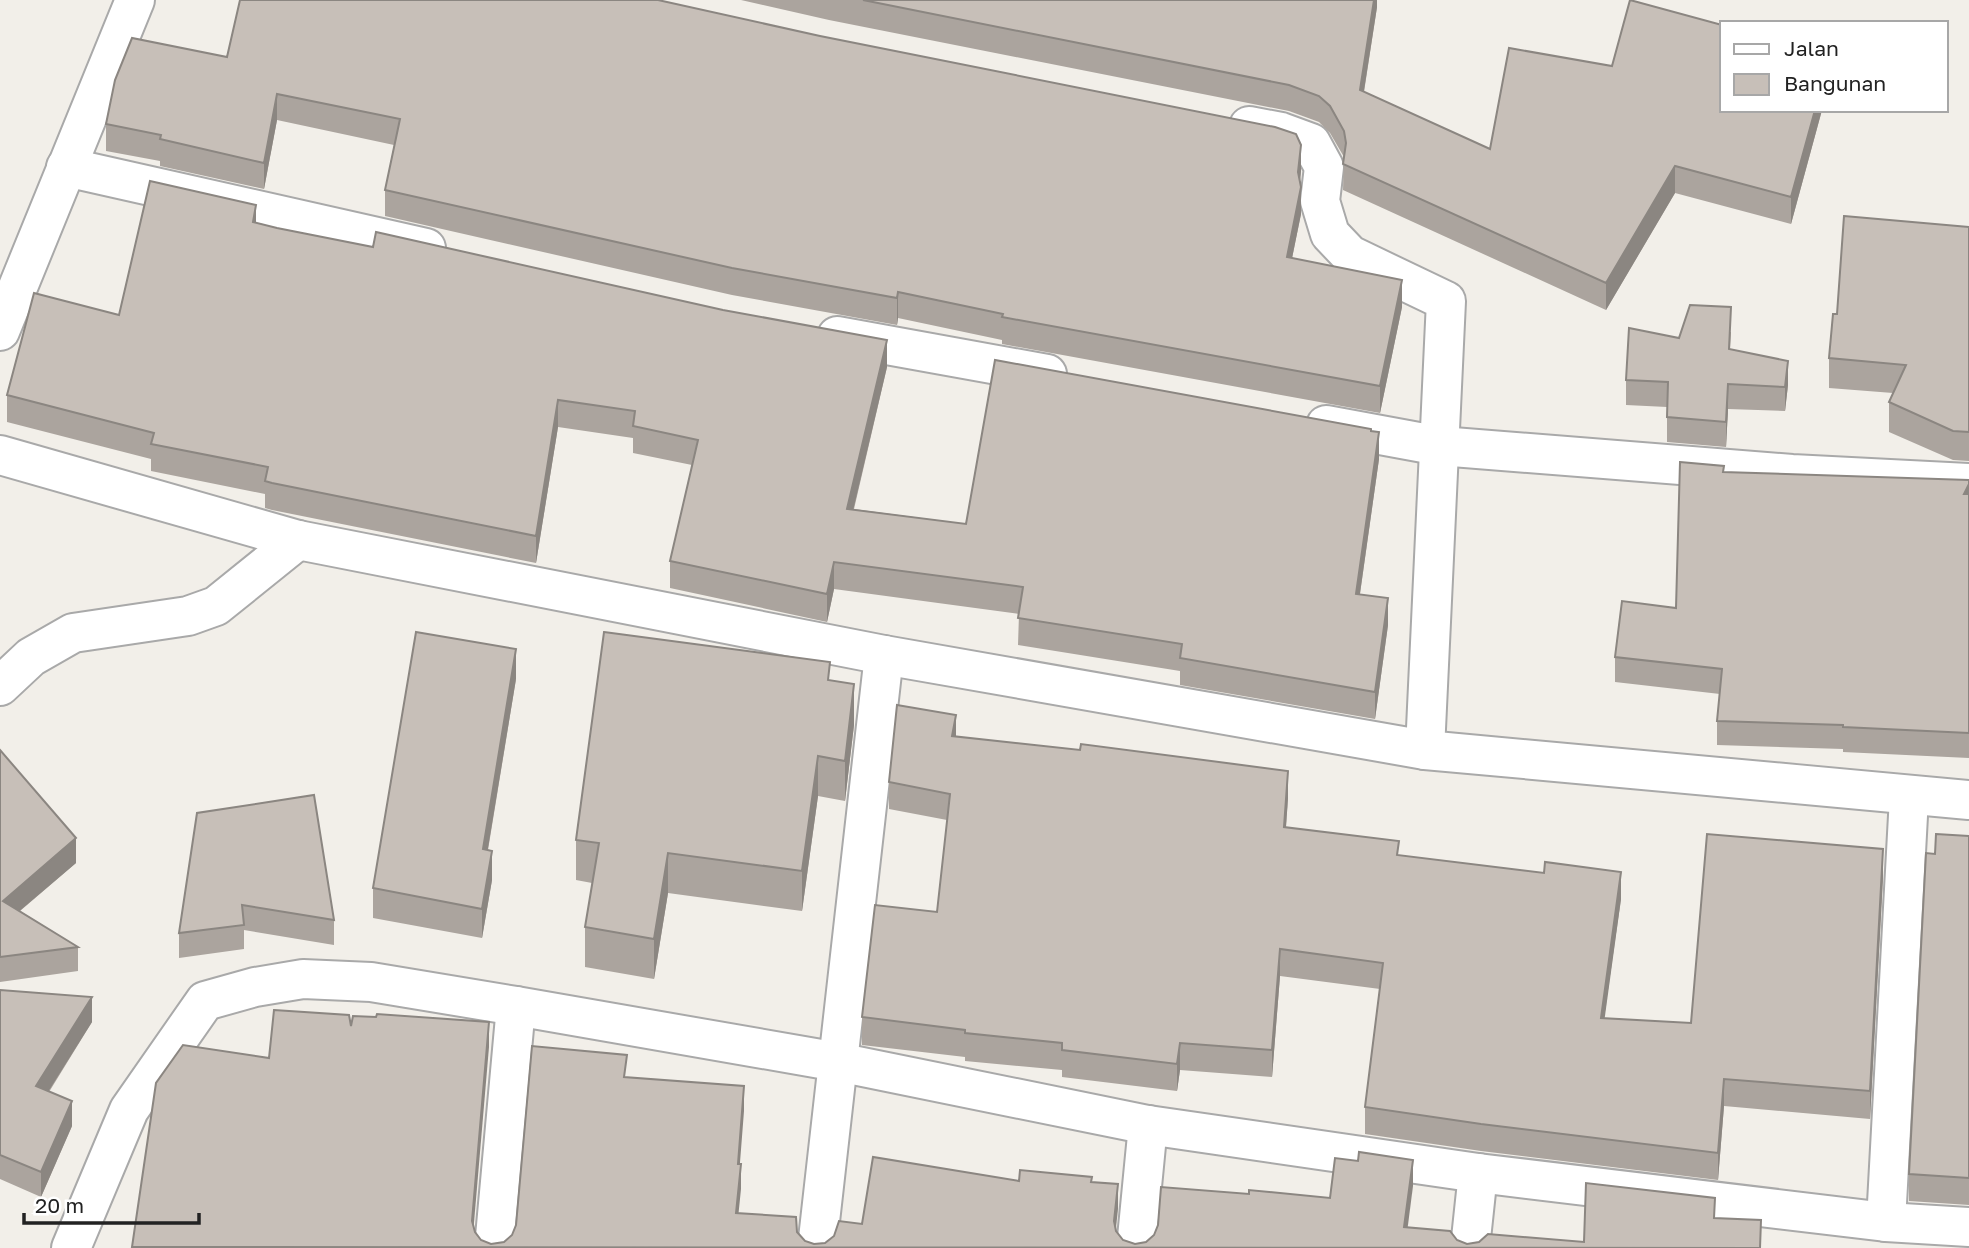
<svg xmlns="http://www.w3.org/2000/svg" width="1969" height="1248" viewBox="0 0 1969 1248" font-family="'Golos Text',sans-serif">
<rect width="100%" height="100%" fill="#f2efe9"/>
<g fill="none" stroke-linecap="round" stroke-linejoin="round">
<!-- minor casing -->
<g stroke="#a9a9a9" stroke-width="42">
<g id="minor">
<path d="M 1249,126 L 1281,132 L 1311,143 L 1324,167 L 1320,201 L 1330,234 L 1350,255 L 1446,301 L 1425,750"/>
<path d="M 66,167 L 426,248"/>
<path d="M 0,331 L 135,0"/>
<path d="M 837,336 L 1047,374"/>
<path d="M 1326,425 L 1440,446 L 1792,474 L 1969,483"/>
<path d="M 0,455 L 298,540 L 884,655 L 1425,750 L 1969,800"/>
<path d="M 0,686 L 31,657 L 73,633 L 188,616 L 216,606 L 298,540"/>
<path d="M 1886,1222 L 1909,797"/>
<path d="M 71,1248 L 129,1110 L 205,1001 L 255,987 L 303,979 L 371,982 L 516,1006 L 838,1062 L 1148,1125 L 1478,1173 L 1886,1222 L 1969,1227"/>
<path d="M 494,1248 L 516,1006"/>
<path d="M 817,1248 L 884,655"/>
<path d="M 1136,1248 L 1148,1125"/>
<path d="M 1470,1248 L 1478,1173"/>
</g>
</g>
<!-- minor -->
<use href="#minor" stroke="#fff" stroke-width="38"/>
</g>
<!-- wall -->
<g fill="#aba49e">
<path d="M 741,0 L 1377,0 L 1377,7 L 1364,92 L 1490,149 L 1822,110 L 1791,224 L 1675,193 L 1606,310 L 1343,190 L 1344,157 L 1330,133 L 1319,122 L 1289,111 L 829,20 Z"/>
<path d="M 227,57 L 1301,171 L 1300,182 L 1301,214 L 1292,258 L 1402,307 L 1380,413 L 1002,344 L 1002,340 L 898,318 L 897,325 L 732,295 L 385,216 L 385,190 L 394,145 L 277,120 L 264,189 L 160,166 L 160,161 L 106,151 L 106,124 Z"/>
<path d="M 256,223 L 887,367 L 854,509 L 966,524 L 1371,431 L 1379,459 L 1360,594 L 1388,625 L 1375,719 L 1180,685 L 1180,671 L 1018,645 L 1019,614 L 834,589 L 827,622 L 670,588 L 670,561 L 692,465 L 633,453 L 633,438 L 558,427 L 536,563 L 272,510 L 265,508 L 265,494 L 151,471 L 151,459 L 7,422 L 7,395 L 119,315 Z"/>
<path d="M 1969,227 L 1969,461 L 1953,460 L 1889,432 L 1889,402 L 1893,393 L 1829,388 L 1829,358 L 1837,314 Z"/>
<path d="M 1731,332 L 1730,349 L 1788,385 L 1785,411 L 1728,409 L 1726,447 L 1667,442 L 1667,407 L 1626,405 L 1626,380 L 1679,338 Z"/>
<path d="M 1724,472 L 1969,480 L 1969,758 L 1843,752 L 1843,749 L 1717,745 L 1717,721 L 1720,694 L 1615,682 L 1615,657 L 1676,608 Z"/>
<path d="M 516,679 L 488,850 L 492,880 L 482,938 L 373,918 L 373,888 Z"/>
<path d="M 830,680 L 854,725 L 845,801 L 818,796 L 802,911 L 668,893 L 654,979 L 585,967 L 585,927 L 592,883 L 576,880 L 576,840 Z"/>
<path d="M 956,736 L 1288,798 L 1286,827 L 1399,855 L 1621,899 L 1604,1018 L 1691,1023 L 1883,877 L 1870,1119 L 1724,1106 L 1718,1180 L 1481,1151 L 1365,1134 L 1365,1107 L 1380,989 L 1280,976 L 1272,1077 L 1180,1070 L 1177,1091 L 1062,1077 L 1062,1070 L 965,1061 L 965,1057 L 862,1045 L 862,1017 L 937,912 L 947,820 L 889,809 L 889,782 Z"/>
<path d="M 0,750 L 76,863 L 20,911 L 78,947 L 78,971 L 0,982 Z"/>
<path d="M 197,813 L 334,920 L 334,945 L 244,930 L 244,949 L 179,958 L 179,933 Z"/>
<path d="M 1969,836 L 1969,1205 L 1909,1201 L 1909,1174 L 1935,854 Z"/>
<path d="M 0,990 L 92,1022 L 49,1092 L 72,1126 L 41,1197 L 0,1179 Z"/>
</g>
<!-- shaded-wall -->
<g fill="#8b8681">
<path d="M 1374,0 L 1377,0 L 1377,7 L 1360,116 L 1360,90 Z"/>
<path d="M 277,94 L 277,120 L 264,189 L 264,163 Z"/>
<path d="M 1815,110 L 1822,110 L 1791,224 L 1791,197 Z"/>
<path d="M 1301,145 L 1301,171 L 1298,198 L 1298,172 Z"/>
<path d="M 1675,166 L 1675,193 L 1606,310 L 1606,283 Z"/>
<path d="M 1301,187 L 1301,214 L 1287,283 L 1287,257 Z"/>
<path d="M 256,205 L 256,232 L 253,222 Z"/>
<path d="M 1402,280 L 1402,307 L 1380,413 L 1380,386 Z"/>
<path d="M 898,292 L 898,318 L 897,325 L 897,298 Z"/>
<path d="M 887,340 L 887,367 L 847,536 L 847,509 Z"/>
<path d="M 1788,361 L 1788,385 L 1785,411 L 1785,387 Z"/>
<path d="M 1728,384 L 1728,409 L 1726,447 L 1726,422 Z"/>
<path d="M 558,400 L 558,427 L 536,563 L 536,536 Z"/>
<path d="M 1379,432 L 1379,459 L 1356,621 L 1356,594 Z"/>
<path d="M 1969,484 L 1969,508 L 1964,494 Z"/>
<path d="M 834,562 L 834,589 L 827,622 L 827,594 Z"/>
<path d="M 1388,598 L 1388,625 L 1375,719 L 1375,692 Z"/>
<path d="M 516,649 L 516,679 L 483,878 L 483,849 Z"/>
<path d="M 854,684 L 854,725 L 845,801 L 845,761 Z"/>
<path d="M 956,715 L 956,742 L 952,736 Z"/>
<path d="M 818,756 L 818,796 L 802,911 L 802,871 Z"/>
<path d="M 1288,771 L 1288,798 L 1284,854 L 1284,827 Z"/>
<path d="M 76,838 L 76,863 L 3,925 L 3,901 Z"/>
<path d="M 1883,849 L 1883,877 L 1870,1119 L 1870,1091 Z"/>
<path d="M 492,851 L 492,880 L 482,938 L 482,909 Z"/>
<path d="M 668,853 L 668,893 L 654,979 L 654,939 Z"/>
<path d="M 1621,872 L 1621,899 L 1601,1045 L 1601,1018 Z"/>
<path d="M 1280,949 L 1280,976 L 1272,1077 L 1272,1050 Z"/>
<path d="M 92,997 L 92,1022 L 36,1111 L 36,1086 Z"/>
<path d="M 489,1022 L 489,1047 L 472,1246 L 472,1221 Z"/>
<path d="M 1180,1043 L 1180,1070 L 1177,1091 L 1177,1064 Z"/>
<path d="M 1724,1079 L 1724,1106 L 1718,1180 L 1718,1153 Z"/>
<path d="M 744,1086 L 744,1111 L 738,1188 L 741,1164 L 741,1189 L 736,1238 L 736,1213 L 738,1164 Z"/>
<path d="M 72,1101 L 72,1126 L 41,1197 L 41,1172 Z"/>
<path d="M 1413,1160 L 1413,1186 L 1405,1248 L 1404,1227 Z"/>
<path d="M 1118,1184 L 1118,1209 L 1114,1246 L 1114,1221 Z"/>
</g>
<!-- building -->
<g fill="#c7bfb8" stroke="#8b8681" stroke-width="2">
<path d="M 240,0 L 658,0 L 820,36 L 1275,127 L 1296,134 L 1301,145 L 1298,172 L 1301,187 L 1287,257 L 1402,280 L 1380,386 L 1002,317 L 1003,314 L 898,292 L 897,298 L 732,268 L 385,190 L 400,119 L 277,94 L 264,163 L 160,139 L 161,135 L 106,124 L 115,80 L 132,38 L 227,57 Z"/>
<path d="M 863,0 L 1374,0 L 1360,90 L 1490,149 L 1509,48 L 1612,66 L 1630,0 L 1722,25 L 1722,110 L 1815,110 L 1791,197 L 1675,166 L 1606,283 L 1343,164 L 1346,143 L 1344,131 L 1330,106 L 1319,96 L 1289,85 Z"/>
<path d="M 150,181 L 256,205 L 253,222 L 277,228 L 373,247 L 376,232 L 723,310 L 887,340 L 847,509 L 966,524 L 995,360 L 1371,429 L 1371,431 L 1379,432 L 1356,594 L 1388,598 L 1375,692 L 1180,658 L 1182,644 L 1018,618 L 1023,587 L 834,562 L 827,594 L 670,561 L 698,440 L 633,426 L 635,411 L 558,400 L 536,536 L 272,483 L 265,481 L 268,467 L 151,444 L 154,433 L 7,395 L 34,293 L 119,315 Z"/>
<path d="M 1844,216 L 1969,227 L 1969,432 L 1953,431 L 1889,402 L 1906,365 L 1829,358 L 1833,314 L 1837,314 Z"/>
<path d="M 1690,305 L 1731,307 L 1729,349 L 1788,361 L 1785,387 L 1728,384 L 1726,422 L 1667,417 L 1668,382 L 1626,380 L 1629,328 L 1679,338 Z"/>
<path d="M 1680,462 L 1724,466 L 1723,472 L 1969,480 L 1969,484 L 1964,494 L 1969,494 L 1969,733 L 1843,727 L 1843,725 L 1717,721 L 1722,669 L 1615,657 L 1622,601 L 1676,608 Z"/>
<path d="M 416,632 L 516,649 L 483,849 L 492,851 L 482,909 L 373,888 Z"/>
<path d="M 604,632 L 830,662 L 828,680 L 854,684 L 845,761 L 818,756 L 802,871 L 668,853 L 654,939 L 585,927 L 599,843 L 576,840 Z"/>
<path d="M 897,705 L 956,715 L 952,736 L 1080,750 L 1081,744 L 1288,771 L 1284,827 L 1399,841 L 1397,855 L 1544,873 L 1545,862 L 1621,872 L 1601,1018 L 1691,1023 L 1707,834 L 1883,849 L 1870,1091 L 1724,1079 L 1718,1153 L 1481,1124 L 1365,1107 L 1383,963 L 1280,949 L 1272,1050 L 1180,1043 L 1177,1064 L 1062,1050 L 1062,1043 L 965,1033 L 965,1030 L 862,1017 L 875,905 L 937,912 L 950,794 L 889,782 Z"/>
<path d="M 0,750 L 76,838 L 3,901 L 78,947 L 0,957 Z"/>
<path d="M 314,795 L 334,920 L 242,905 L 244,925 L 179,933 L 197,813 Z"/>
<path d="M 1936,834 L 1969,836 L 1969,1178 L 1909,1174 L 1926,853 L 1935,854 Z"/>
<path d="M 0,990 L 92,997 L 36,1086 L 72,1101 L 41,1172 L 0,1155 Z"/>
<path d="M 274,1010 L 349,1015 L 351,1026 L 353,1016 L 376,1017 L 377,1014 L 489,1022 L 472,1221 L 475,1232 L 481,1240 L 491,1244 L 504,1242 L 512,1235 L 516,1225 L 532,1046 L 627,1055 L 624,1077 L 744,1086 L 738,1164 L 741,1164 L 736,1213 L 796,1217 L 797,1232 L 805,1241 L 814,1244 L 825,1243 L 834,1236 L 839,1221 L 862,1224 L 873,1157 L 1019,1181 L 1020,1170 L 1092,1177 L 1091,1182 L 1118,1184 L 1114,1221 L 1116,1231 L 1123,1240 L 1135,1244 L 1146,1242 L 1154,1235 L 1158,1225 L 1161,1187 L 1249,1194 L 1249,1190 L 1330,1198 L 1335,1158 L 1358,1161 L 1359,1152 L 1413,1160 L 1404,1227 L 1450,1231 L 1457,1240 L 1467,1244 L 1479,1242 L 1488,1234 L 1584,1242 L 1586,1183 L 1715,1198 L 1714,1218 L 1761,1220 L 1760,1248 L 132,1247 L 156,1083 L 183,1045 L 269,1058 Z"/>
</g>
<!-- legend -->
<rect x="1720" y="21" width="228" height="91" fill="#ffffff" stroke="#a7a7a7" stroke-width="2"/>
<rect x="1734" y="44" width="35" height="10" fill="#ffffff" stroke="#a7a7a7" stroke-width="2"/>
<text x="1784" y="56" font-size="21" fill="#222222">Jalan</text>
<rect x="1734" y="74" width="35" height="21" fill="#c7bfb8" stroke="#a7a7a7" stroke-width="2"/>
<text x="1784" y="91" font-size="21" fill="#222222">Bangunan</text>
<!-- scale -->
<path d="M24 1213v10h175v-10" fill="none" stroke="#222222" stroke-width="3.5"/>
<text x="35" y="1213" font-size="21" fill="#222222" stroke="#ffffff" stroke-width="5" paint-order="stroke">20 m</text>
</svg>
